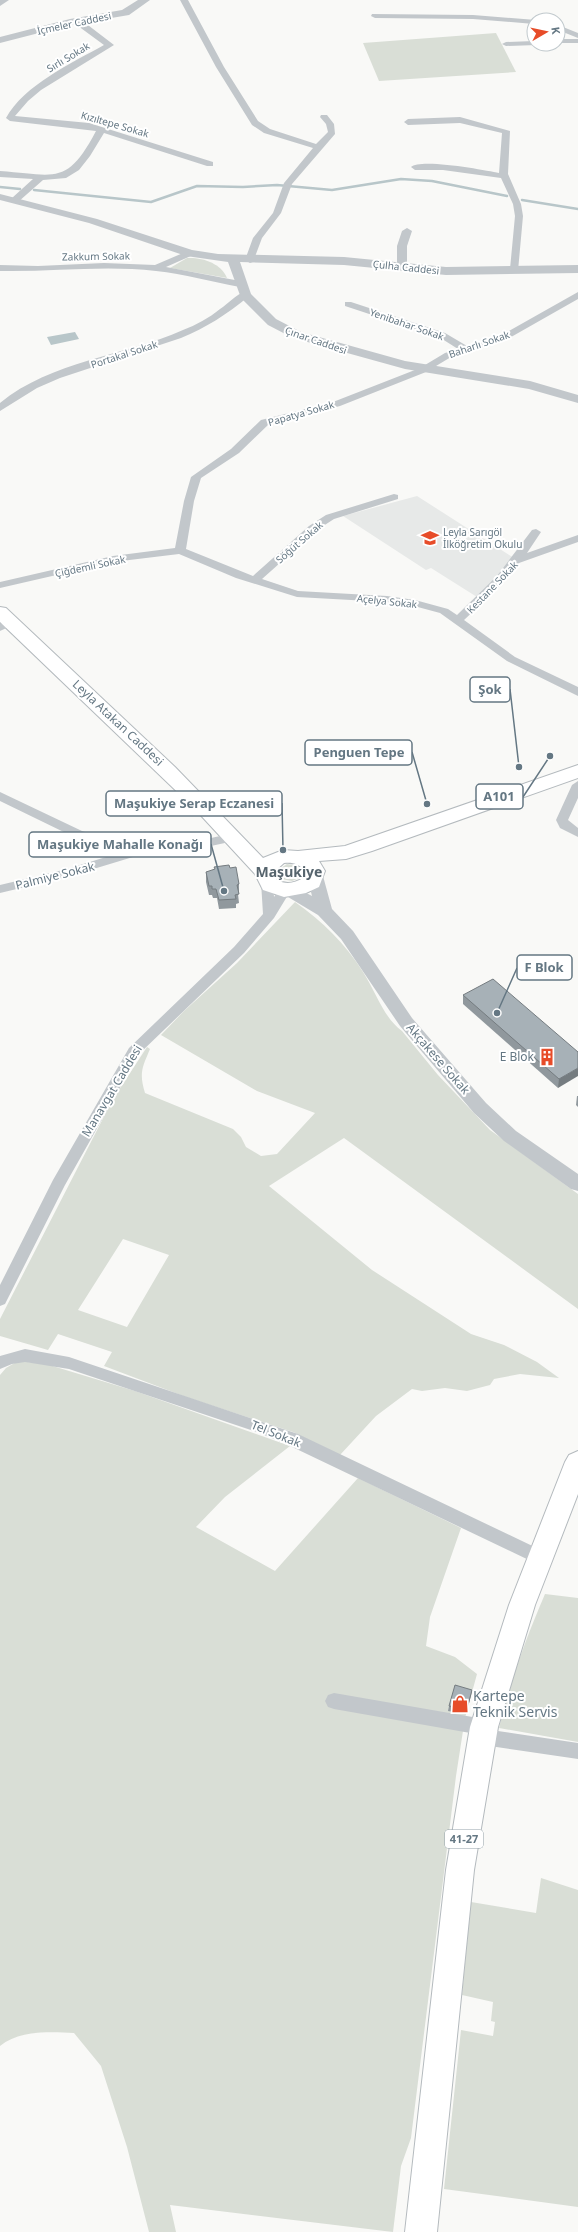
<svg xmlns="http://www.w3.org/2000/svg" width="578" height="2232" viewBox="0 0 578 2232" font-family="'Noto Sans',sans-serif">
<rect width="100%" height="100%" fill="#f9f9f7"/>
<!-- built -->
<path fill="#e7e9e8" d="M 417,496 L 514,558 L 502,573 L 477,597 L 431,568 L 426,570 L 343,516 Z"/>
<!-- green -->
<g fill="#d9ded6" fill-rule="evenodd">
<path d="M 496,33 L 516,72 L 379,81 L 363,43 Z"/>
<path d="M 187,258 C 202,257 221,263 227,278 L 170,268 Z"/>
<path d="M 287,864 L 299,866 L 303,871 L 302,877 L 292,881 L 281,879 L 278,870 Z"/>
<path d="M 295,902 C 323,922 345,943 363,972 C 376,992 383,1017 402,1031 L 438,1075 L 490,1130 L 578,1194 L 578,1309 L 344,1138 L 269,1186 L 372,1270 L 471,1334 L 504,1345 L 537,1362 L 559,1378 L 520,1374 L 494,1379 L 490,1385 L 467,1391 L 445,1388 L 422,1391 L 412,1389 L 376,1416 L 340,1455 L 293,1432 L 186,1397 L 104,1366 L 112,1352 L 58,1334 L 48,1350 L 0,1336 L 0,1319 L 113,1099 L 147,1047 L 150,1049 C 142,1068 139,1073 145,1093 L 233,1129 L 241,1137 L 246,1147 L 261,1156 L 277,1154 L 315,1113 L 257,1091 L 161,1035 L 184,1011 L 237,963 ZM 123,1239 L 169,1255 L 127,1327 L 78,1310 Z"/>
<path d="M 18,1361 L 46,1364 L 135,1391 L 290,1446 L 225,1497 L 196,1527 L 275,1571 L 358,1478 L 461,1528 L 430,1617 L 426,1646 L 455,1657 L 477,1674 L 465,1718 L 456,1776 L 411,2138 L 401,2166 L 393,2232 L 170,2205 L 176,2232 L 149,2232 L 127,2147 L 101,2066 L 74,2033 C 50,2032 20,2030 0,2046 L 0,1375 L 6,1368 Z"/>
<path d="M 545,1594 L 578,1598 L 578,1742 L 499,1728 C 510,1682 526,1638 545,1594 Z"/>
<path d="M 541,1878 L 578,1890 L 578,2207 L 444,2189 L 461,2030 L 493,2036 L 495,2022 L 491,2021 L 493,2002 L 462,1995 L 471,1902 L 536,1913 Z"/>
</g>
<!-- water -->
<path fill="#b8c6c9" d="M 75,332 L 79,339 L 51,345 L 47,337 Z"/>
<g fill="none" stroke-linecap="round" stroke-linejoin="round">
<!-- stream -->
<g stroke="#b8c6c9" stroke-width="2.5">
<path d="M 0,187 L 20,189"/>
<path d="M 34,190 L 151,202 L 197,186 L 243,187 L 277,185 L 332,190 L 401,179 L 432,181 L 507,196"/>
<path d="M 522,200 L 578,209"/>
</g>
<!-- primary casing -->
<g stroke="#b4babe" stroke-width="2">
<g id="primary">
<path d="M 0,607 L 6,608 L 175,767 L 263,858 L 283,850 L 298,851 L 345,846 L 578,765 L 578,778 L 372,851 L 346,859 L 319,861 L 325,871 L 319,887 L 306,893 L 284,897 L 263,890 L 255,874 L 194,808 L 0,622 ZM 284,863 C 293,862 299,864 305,871 L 303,878 C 295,883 286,885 277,880 L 274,872 Z"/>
<path d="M 578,1451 L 578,1494 L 535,1605 L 498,1727 L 474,1870 L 437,2232 L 405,2232 L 446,1870 L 470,1727 L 509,1605 L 565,1462 L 569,1455 Z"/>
</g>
</g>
<!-- minor -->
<g fill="#c2c7cb" fill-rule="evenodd">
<path d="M 0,0 L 9,0 L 0,6 Z"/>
<path d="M 180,0 L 188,0 L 224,67 L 258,121 L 270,129 L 316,144 L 328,132 L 326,124 L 320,117 L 321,115 L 327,115 L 334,124 L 335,134 L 292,184 L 281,213 L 262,238 L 253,262 L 250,263 L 245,260 L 253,238 L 273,213 L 284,183 L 313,148 L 264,133 L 252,125 L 216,67 Z"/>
<path d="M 372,14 L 473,15 L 536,20 L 534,24 L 473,19 L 375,18 L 371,16 Z"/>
<path d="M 74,19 L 80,19 L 114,45 L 41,90 L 28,101 L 15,116 L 89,123 L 213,162 L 213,166 L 207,166 L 104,133 L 90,156 L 79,170 L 66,178 L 43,180 L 18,202 L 12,202 L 12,198 L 33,179 L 0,177 L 0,171 C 56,175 67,186 96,131 L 10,121 L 6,118 C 24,85 72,63 104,45 L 74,23 Z"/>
<path d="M 558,25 L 578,33 L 578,38 L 558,30 Z"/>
<rect x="558" y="39" width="20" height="4"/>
<path d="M 534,41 L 534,44 L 537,45 L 506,46 L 502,44 L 506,42 Z"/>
<path d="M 460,117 L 510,131 L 508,174 L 521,204 L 523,216 L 518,271 L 512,271 L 510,269 L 515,216 L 513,204 L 501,178 L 443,170 L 415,170 L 411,167 C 420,158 485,170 499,173 L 502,133 L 460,123 L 408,125 L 404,122 L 408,119 Z"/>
<path d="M 407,228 L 412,231 L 407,246 L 407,268 L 402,271 L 397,268 L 397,246 L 402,231 Z"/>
<path d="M 190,250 L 195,253 L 193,255 L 166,267 L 240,281 L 245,284 L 240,287 C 212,282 184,274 156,271 C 104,265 52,272 0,271 L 0,265 L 38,266 L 104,263 L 155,265 Z"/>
<path d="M 245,292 L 250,295 L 248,297 C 227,314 206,328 181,338 L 60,378 L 37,388 L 0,411 L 0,403 C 51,361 124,356 183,330 C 196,325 209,318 220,309 C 228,304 236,294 245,292 Z"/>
<path d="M 578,292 L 578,299 L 504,341 L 451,357 L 426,372 L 340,406 L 269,424 L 239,453 L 201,478 L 194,501 L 186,549 L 253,576 L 309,526 L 326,515 L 394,494 L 398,495 L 398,499 L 334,519 L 317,530 L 262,579 L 298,591 L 387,596 L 415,600 L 448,609 L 457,615 L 497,576 L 532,530 L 536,529 L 541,532 L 527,553 L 578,535 L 578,542 L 519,563 L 495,591 L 464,620 L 515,657 L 578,687 L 578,696 L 507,661 L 440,613 L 414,606 L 387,602 L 297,597 L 236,578 L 179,554 L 113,562 L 0,588 L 0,582 L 113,556 L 175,548 L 184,501 L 191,477 L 231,449 L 261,420 L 333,402 L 420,368 L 445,353 L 458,349 L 439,337 L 345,306 L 345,302 L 351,302 L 445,333 L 467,346 L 498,337 Z"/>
<path d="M 11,620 L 15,621 L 17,623 L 0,631 L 0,624 Z"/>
<path d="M 578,781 L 578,798 L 568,820 L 578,828 L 578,837 L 560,828 L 556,820 L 572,785 Z"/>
<path d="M 0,792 L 82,831 L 133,849 L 174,846 L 234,833 L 240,837 L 234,841 L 174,854 L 133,857 L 67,877 L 0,893 L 0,885 L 67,869 L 119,853 L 74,837 L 0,801 Z"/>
<path d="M 267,878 L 273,882 L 274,897 L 280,887 L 290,887 L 291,890 L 274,918 L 244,953 L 139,1054 L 65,1185 L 5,1304 L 0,1306 L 0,1285 L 53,1180 L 129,1048 L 234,947 L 263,914 L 261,882 Z"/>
<path d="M 25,1349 L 69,1357 L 298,1434 L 545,1552 L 547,1557 L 545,1562 L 539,1564 L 533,1562 L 286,1444 L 257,1432 L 69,1369 L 25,1362 L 12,1364 L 0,1369 L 0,1356 Z"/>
<path d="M 334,1693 L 484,1719 L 490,1721 L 493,1727 L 491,1730 L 578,1743 L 578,1759 L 483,1745 L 477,1743 L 474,1737 L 476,1734 L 334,1709 L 328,1707 L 325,1701 L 328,1695 Z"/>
</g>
<!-- tertiary -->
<g fill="#c2c7cb" fill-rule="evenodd">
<path d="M 138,0 L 150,0 L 129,15 L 70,25 L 0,43 L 0,37 L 70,19 L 122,10 Z"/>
<path d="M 0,194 L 97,219 L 192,250 L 218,254 L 344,257 L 446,267 L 578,265 L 578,273 L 446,275 L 344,265 L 240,262 L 251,294 L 276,319 L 301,332 L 405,361 L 530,381 L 578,395 L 578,403 L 529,389 L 405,369 L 293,338 L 268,325 L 241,298 L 228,262 L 186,256 L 89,223 L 0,200 Z"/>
<path d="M 315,871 L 321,872 L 323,876 L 332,909 L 353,931 L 412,1018 L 486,1103 L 516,1131 L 578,1174 L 578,1191 L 571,1189 L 504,1141 L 474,1113 L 400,1026 L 341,939 L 318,915 L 283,894 L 281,890 L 283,886 L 289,884 L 312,896 L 307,876 L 309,872 Z"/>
</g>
<!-- primary -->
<use href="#primary" fill="#fff" fill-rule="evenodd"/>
</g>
<!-- wall -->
<g fill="#90989d">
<path d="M 230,868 L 239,884 L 239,893 L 238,894 L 239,903 L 236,904 L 236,908 L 219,909 L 217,898 L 213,898 L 212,895 L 209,895 L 206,882 L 206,872 Z"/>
<path d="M 463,995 L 578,1052 L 558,1088 L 463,1004 Z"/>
<path d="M 577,1096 L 578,1096 L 578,1107 L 576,1105 Z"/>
<path d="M 472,1690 L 471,1695 L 466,1714 L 448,1711 L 449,1706 Z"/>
</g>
<!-- shaded-wall -->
<path fill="#757c80" d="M 578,1068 L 578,1076 L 558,1088 L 559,1079 Z"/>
<!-- building -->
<g fill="#a7b1b7" stroke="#757c80">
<path d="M 229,865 L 230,868 L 236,867 L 239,884 L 237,885 L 239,894 L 235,895 L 236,899 L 219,900 L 216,889 L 212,889 L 212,886 L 209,886 L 206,872 L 215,869 L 214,867 Z"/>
<path d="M 493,979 L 578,1052 L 578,1068 L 559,1079 L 463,995 Z"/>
<path d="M 455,1685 L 472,1690 L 467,1709 L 449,1706 Z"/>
</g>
<!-- icons -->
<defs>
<g id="school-bare" transform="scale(1.38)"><path d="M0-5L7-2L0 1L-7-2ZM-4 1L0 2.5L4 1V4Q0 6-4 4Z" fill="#e74c29" stroke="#fff" stroke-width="2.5" paint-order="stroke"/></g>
<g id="building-bare" transform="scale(1.38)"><path d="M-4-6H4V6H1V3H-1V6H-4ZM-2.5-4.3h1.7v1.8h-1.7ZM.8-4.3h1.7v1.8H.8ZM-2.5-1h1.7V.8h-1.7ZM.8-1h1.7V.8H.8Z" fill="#e74c29" stroke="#fff" stroke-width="2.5" paint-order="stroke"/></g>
<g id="shop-bare" transform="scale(1.38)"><path d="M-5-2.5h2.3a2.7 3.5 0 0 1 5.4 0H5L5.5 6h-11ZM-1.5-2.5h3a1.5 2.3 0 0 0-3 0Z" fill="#e74c29" stroke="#fff" stroke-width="2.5" paint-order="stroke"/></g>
</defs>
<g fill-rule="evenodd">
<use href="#school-bare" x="430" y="538"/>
<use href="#building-bare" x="547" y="1057"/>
<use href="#shop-bare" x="460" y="1704"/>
</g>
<g text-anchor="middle" stroke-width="4" stroke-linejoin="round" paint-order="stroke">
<!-- far-street labels -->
<g font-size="10" fill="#647783" stroke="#fff">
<text transform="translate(74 23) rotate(-12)" y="4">İçmeler Caddesi</text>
<text transform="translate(68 57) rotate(-31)" y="4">Sırlı Sokak</text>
<text transform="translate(115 124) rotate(16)" y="4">Kızıltepe Sokak</text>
<text transform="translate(96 256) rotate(-1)" y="4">Zakkum Sokak</text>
<text transform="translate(406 267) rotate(6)" y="4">Çulha Caddesi</text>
<text transform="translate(407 324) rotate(19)" y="4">Yenibahar Sokak</text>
<text transform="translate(316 340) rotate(19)" y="4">Çınar Caddesi</text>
<text transform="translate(479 344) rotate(-19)" y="4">Baharlı Sokak</text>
<text transform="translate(124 354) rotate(-18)" y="4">Portakal Sokak</text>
<text transform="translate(301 413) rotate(-16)" y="4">Papatya Sokak</text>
<text transform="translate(299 542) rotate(-41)" y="4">Söğüt Sokak</text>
<text transform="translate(90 566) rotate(-12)" y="4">Çiğdemli Sokak</text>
<text transform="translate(492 587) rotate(-46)" y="4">Kestane Sokak</text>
<text transform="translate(387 601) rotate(6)" y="4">Açelya Sokak</text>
</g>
<!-- far-poi labels -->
<g font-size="10" fill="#647783" stroke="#fff" text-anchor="start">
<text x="443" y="536">Leyla Sarıgöl<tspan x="443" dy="12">İlköğretim Okulu</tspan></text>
</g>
<!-- shield labels -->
<rect fill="#fff" stroke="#92a0a8" stroke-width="1" x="445" y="1830" width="38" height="18" rx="3"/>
<g font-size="11" font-weight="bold" fill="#647783">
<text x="464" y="1843">41-27</text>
</g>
<!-- street labels -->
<g font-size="12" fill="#647783" stroke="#fff">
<text transform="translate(118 723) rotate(43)" y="4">Leyla Atakan Caddesi</text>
<text transform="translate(55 876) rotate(-14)" y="4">Palmiye Sokak</text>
<text transform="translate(438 1059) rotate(49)" y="4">Akçakese Sokak</text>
<text transform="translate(112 1091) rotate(-59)" y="4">Manavgat Caddesi</text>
<text transform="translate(276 1434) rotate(22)" y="4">Tel Sokak</text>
</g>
<!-- poi labels -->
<g font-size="12" fill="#647783" stroke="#fff" text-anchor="end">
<text x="534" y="1061">E Blok</text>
</g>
<!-- quarter labels -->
<g font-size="14" font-weight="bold" fill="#56646d" stroke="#fff">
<text x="289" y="877">Maşukiye</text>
</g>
<!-- near-poi labels -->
<g font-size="14" fill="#647783" stroke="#fff" text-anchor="start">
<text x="473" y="1701">Kartepe<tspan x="473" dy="16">Teknik Servis</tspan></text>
</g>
</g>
<!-- callouts -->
<path fill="none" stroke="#647783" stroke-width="1.5" d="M519 767L510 689M427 804L412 752M550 756L523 797M283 850L282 803M224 891L211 844M497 1013L517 968"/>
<g fill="#647783" stroke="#fff" stroke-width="1.5">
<circle cx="519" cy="767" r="4"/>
<circle cx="427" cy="804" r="4"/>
<circle cx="550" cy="756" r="4"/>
<circle cx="283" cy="850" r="4"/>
<circle cx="224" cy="891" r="4"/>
<circle cx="497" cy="1013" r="4"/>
</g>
<g fill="#fff" stroke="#647783" stroke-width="1.5">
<rect x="470" y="677" width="40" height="25" rx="4"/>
<rect x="305" y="740" width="107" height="25" rx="4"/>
<rect x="476" y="784" width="47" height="25" rx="4"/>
<rect x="106" y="791" width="176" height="25" rx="4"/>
<rect x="29" y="832" width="182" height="25" rx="4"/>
<rect x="517" y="955" width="55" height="25" rx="4"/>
</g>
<g font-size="13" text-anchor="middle" font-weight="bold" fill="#647783">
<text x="490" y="694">Şok</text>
<text x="359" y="757">Penguen Tepe</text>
<text x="499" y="801">A101</text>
<text x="194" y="808">Maşukiye Serap Eczanesi</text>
<text x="120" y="849">Maşukiye Mahalle Konağı</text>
<text x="544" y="972">F Blok</text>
</g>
<!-- north arrow -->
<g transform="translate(546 32) rotate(81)"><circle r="19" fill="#ffffff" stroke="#c1c9cd"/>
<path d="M0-3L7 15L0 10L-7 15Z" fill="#e74c29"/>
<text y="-6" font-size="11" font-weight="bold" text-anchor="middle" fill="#647783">K</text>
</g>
</svg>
